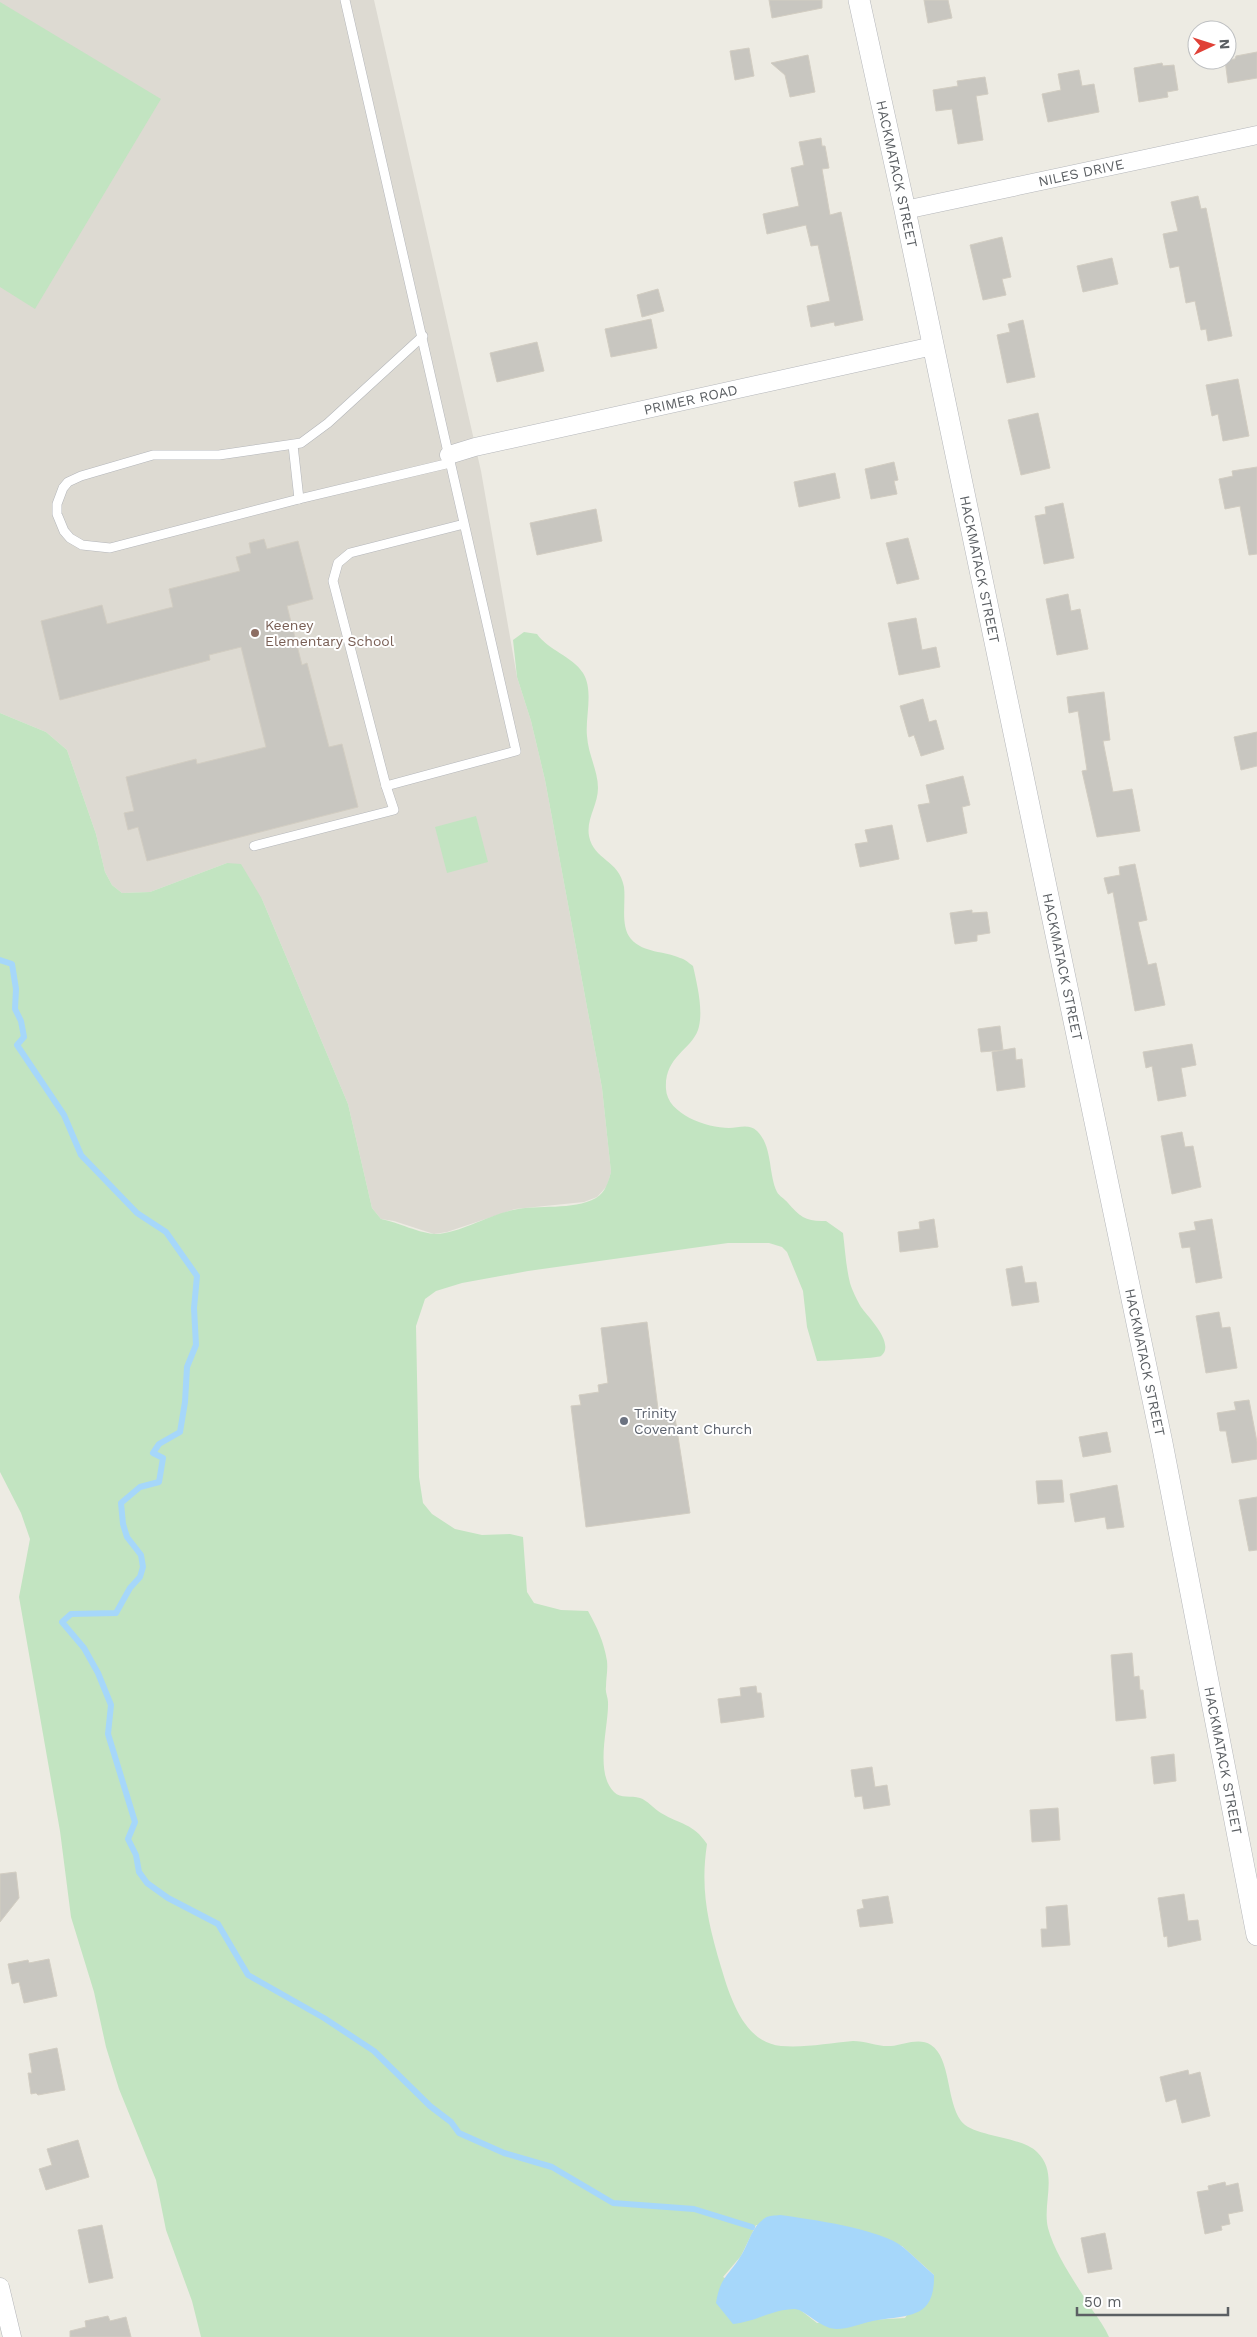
<svg xmlns="http://www.w3.org/2000/svg" width="1257" height="2337" viewBox="0 0 1257 2337" font-family="'Work Sans',sans-serif">
<rect width="100%" height="100%" fill="#edebe3"/>
<!-- education -->
<path fill="#dddad2" d="M 0,0 L 374,0 L 481,471 L 517,677 L 531,721 L 545,780 L 602,1088 L 611,1172 L 607,1186 L 597,1197 L 584,1202 L 515,1209 L 447,1232 L 434,1234 L 394,1221 L 381,1219 L 372,1208 L 348,1104 L 262,899 L 227,863 L 150,892 L 122,893 L 112,885 L 105,872 L 96,834 L 67,750 L 46,732 L 0,713 Z"/>
<!-- green -->
<g fill="#c2e4c1" fill-rule="evenodd">
<path d="M 0,2 L 161,99 L 35,309 L 0,287 Z"/>
<path d="M 524,632 L 537,634 C 548,650 572,656 583,673 C 594,691 585,717 587,736 C 588,754 598,771 598,788 C 598,805 586,819 589,836 C 594,861 619,859 624,887 C 626,903 620,926 631,939 C 643,953 665,951 680,958 C 685,959 689,963 693,966 C 697,984 704,1012 698,1030 C 690,1051 664,1057 666,1089 C 667,1114 707,1128 729,1128 C 738,1128 749,1123 757,1131 C 773,1147 768,1173 777,1192 C 779,1196 785,1199 788,1203 C 800,1217 807,1222 826,1221 L 843,1233 C 845,1249 846,1267 850,1283 C 852,1290 857,1300 861,1307 C 868,1317 896,1344 881,1356 C 878,1358 825,1361 817,1361 L 807,1327 L 803,1291 L 787,1252 L 782,1247 L 769,1243 L 728,1243 L 528,1271 L 462,1283 L 436,1291 L 425,1299 L 416,1326 L 419,1477 L 423,1503 L 432,1514 L 455,1529 L 482,1535 L 510,1534 L 523,1537 L 527,1592 L 534,1603 L 561,1610 L 588,1611 C 597,1627 604,1642 607,1661 C 608,1670 606,1678 606,1687 C 605,1692 608,1697 608,1702 C 609,1726 594,1772 614,1792 C 621,1799 631,1795 640,1798 C 647,1800 654,1809 661,1813 C 681,1825 693,1823 707,1844 C 700,1890 708,1923 721,1967 C 730,1997 744,2043 781,2046 C 805,2048 830,2043 853,2041 C 866,2041 878,2047 891,2046 C 903,2045 919,2037 931,2045 C 951,2058 946,2100 961,2121 C 973,2137 1021,2136 1037,2152 C 1059,2173 1042,2203 1048,2228 C 1055,2255 1078,2287 1093,2311 C 1099,2319 1105,2328 1109,2337 L 201,2337 L 192,2301 L 166,2230 L 156,2180 L 119,2089 L 106,2047 L 94,1992 L 71,1917 L 60,1831 L 19,1597 L 30,1539 L 21,1513 L 0,1472 L 0,713 L 46,732 L 67,750 L 96,834 L 105,872 L 112,885 L 122,893 L 150,892 L 227,863 L 241,864 L 262,899 L 348,1104 L 372,1208 L 381,1219 C 397,1222 421,1234 436,1234 C 460,1233 488,1215 513,1210 C 539,1204 572,1211 596,1198 C 606,1192 608,1182 611,1172 L 602,1088 L 545,780 L 531,721 L 517,677 L 513,640 ZM 756,2225 L 902,2246 L 934,2275 L 905,2318 L 817,2323 L 799,2309 L 779,2309 L 723,2277 L 741,2256 Z"/>
<path d="M 476,816 L 488,862 L 447,873 L 435,827 Z"/>
</g>
<!-- water -->
<path fill="#a6d7fa" d="M 780,2215 C 810,2219 881,2229 903,2247 C 914,2256 923,2266 934,2275 C 935,2318 910,2315 878,2320 C 864,2322 850,2329 836,2329 C 819,2328 806,2310 795,2309 C 773,2309 755,2322 733,2324 L 716,2303 C 720,2276 730,2275 742,2254 C 749,2242 752,2226 765,2218 C 769,2215 775,2216 780,2215 Z"/>
<g fill="none" stroke-linecap="round" stroke-linejoin="round">
<!-- stream -->
<path stroke="#a6d7fa" stroke-width="6" d="M 0,960 L 12,964 L 16,989 L 15,1009 L 21,1021 L 24,1037 L 17,1045 L 64,1115 L 81,1155 L 137,1213 L 166,1232 L 197,1276 L 194,1308 L 196,1345 L 187,1367 L 185,1402 L 180,1432 L 159,1444 L 153,1453 L 163,1458 L 159,1482 L 140,1487 L 121,1503 L 123,1524 L 127,1537 L 141,1555 L 143,1567 L 140,1577 L 130,1588 L 116,1613 L 71,1614 L 62,1622 L 84,1648 L 98,1673 L 111,1705 L 108,1734 L 135,1822 L 128,1839 L 136,1855 L 139,1872 L 147,1883 L 168,1898 L 218,1924 L 248,1975 L 324,2018 L 374,2051 L 430,2106 L 451,2122 L 459,2133 L 504,2153 L 552,2167 L 613,2203 L 694,2209 L 752,2227"/>
</g>
<!-- building -->
<g fill="#c8c6c0" stroke="#d2cdc2">
<path d="M 769,0 L 822,0 L 822,8 L 772,18 Z"/>
<path d="M 924,0 L 948,0 L 952,18 L 928,23 Z"/>
<path d="M 749,48 L 754,76 L 735,80 L 730,51 Z"/>
<path d="M 1257,52 L 1257,78 L 1228,83 L 1225,60 L 1235,59 L 1236,56 Z"/>
<path d="M 808,55 L 815,92 L 790,97 L 785,75 L 771,63 Z"/>
<path d="M 1162,63 L 1163,66 L 1174,65 L 1178,90 L 1167,92 L 1168,97 L 1139,102 L 1134,68 Z"/>
<path d="M 1079,70 L 1082,86 L 1094,84 L 1099,112 L 1048,122 L 1042,94 L 1061,90 L 1058,74 Z"/>
<path d="M 985,77 L 988,94 L 976,96 L 983,140 L 958,144 L 952,109 L 936,111 L 933,90 L 958,86 L 957,81 Z"/>
<path d="M 821,138 L 822,146 L 825,146 L 829,168 L 822,169 L 830,215 L 841,212 L 863,320 L 835,326 L 834,322 L 811,327 L 807,306 L 830,301 L 818,245 L 811,246 L 806,225 L 767,234 L 763,214 L 799,206 L 791,168 L 804,165 L 799,142 Z"/>
<path d="M 1198,196 L 1201,209 L 1206,208 L 1232,336 L 1208,341 L 1206,329 L 1201,330 L 1195,301 L 1186,303 L 1179,266 L 1170,268 L 1163,234 L 1178,231 L 1171,202 Z"/>
<path d="M 1002,237 L 1011,277 L 1002,279 L 1006,295 L 983,300 L 970,245 Z"/>
<path d="M 1112,258 L 1118,284 L 1083,292 L 1077,266 Z"/>
<path d="M 658,289 L 664,311 L 642,317 L 637,295 Z"/>
<path d="M 651,319 L 657,348 L 611,357 L 605,329 Z"/>
<path d="M 1023,320 L 1035,377 L 1007,383 L 997,335 L 1010,332 L 1008,324 Z"/>
<path d="M 537,342 L 544,371 L 497,382 L 490,353 Z"/>
<path d="M 1238,379 L 1249,436 L 1223,441 L 1218,414 L 1212,416 L 1206,385 Z"/>
<path d="M 1038,413 L 1050,468 L 1021,475 L 1008,420 Z"/>
<path d="M 894,462 L 898,480 L 894,481 L 897,494 L 871,499 L 865,469 Z"/>
<path d="M 1257,467 L 1257,554 L 1249,555 L 1240,506 L 1225,509 L 1219,479 L 1233,476 L 1232,471 Z"/>
<path d="M 835,473 L 840,498 L 799,507 L 794,482 Z"/>
<path d="M 1063,503 L 1074,558 L 1044,564 L 1035,516 L 1046,514 L 1045,507 Z"/>
<path d="M 596,509 L 602,541 L 537,555 L 530,523 Z"/>
<path d="M 908,538 L 919,579 L 897,584 L 886,543 Z"/>
<path d="M 264,539 L 267,549 L 298,541 L 313,599 L 287,606 L 302,665 L 307,663 L 329,747 L 342,744 L 358,807 L 147,861 L 138,827 L 128,830 L 124,813 L 134,811 L 126,777 L 196,759 L 197,764 L 266,747 L 241,647 L 209,655 L 210,660 L 60,700 L 41,621 L 102,605 L 107,624 L 173,607 L 169,589 L 240,571 L 236,557 L 251,553 L 249,543 Z"/>
<path d="M 1068,594 L 1071,611 L 1080,609 L 1088,649 L 1057,655 L 1046,599 Z"/>
<path d="M 916,618 L 922,650 L 936,647 L 940,667 L 899,675 L 888,623 Z"/>
<path d="M 1104,692 L 1110,740 L 1103,741 L 1113,792 L 1132,789 L 1140,831 L 1097,837 L 1082,771 L 1087,770 L 1078,711 L 1069,713 L 1067,697 Z"/>
<path d="M 923,699 L 929,722 L 936,720 L 944,749 L 921,756 L 914,735 L 909,737 L 900,706 Z"/>
<path d="M 1257,732 L 1257,766 L 1241,770 L 1234,737 Z"/>
<path d="M 963,776 L 970,805 L 962,807 L 967,833 L 927,842 L 918,805 L 930,803 L 926,785 Z"/>
<path d="M 892,825 L 899,859 L 860,867 L 855,844 L 868,842 L 865,830 Z"/>
<path d="M 1135,864 L 1147,920 L 1138,922 L 1148,965 L 1156,963 L 1165,1005 L 1135,1011 L 1113,892 L 1108,894 L 1104,878 L 1120,875 L 1119,867 Z"/>
<path d="M 972,910 L 972,913 L 987,912 L 990,933 L 977,935 L 977,941 L 955,944 L 950,913 Z"/>
<path d="M 1000,1026 L 1003,1050 L 981,1052 L 978,1029 Z"/>
<path d="M 1192,1044 L 1196,1065 L 1181,1068 L 1186,1096 L 1158,1101 L 1152,1066 L 1146,1068 L 1143,1052 Z"/>
<path d="M 1015,1048 L 1016,1060 L 1022,1059 L 1025,1087 L 997,1091 L 992,1052 Z"/>
<path d="M 1182,1132 L 1185,1147 L 1193,1146 L 1201,1187 L 1172,1194 L 1161,1136 Z"/>
<path d="M 934,1219 L 938,1247 L 900,1252 L 898,1232 L 920,1229 L 919,1222 Z"/>
<path d="M 1212,1219 L 1222,1278 L 1196,1283 L 1190,1247 L 1182,1248 L 1179,1233 L 1196,1230 L 1194,1222 Z"/>
<path d="M 1022,1266 L 1025,1283 L 1036,1282 L 1039,1302 L 1012,1306 L 1006,1269 Z"/>
<path d="M 1219,1312 L 1222,1328 L 1230,1327 L 1237,1368 L 1206,1373 L 1196,1316 Z"/>
<path d="M 647,1322 L 658,1409 L 661,1408 L 662,1412 L 674,1411 L 690,1513 L 586,1527 L 571,1406 L 581,1405 L 579,1395 L 599,1392 L 598,1385 L 608,1383 L 601,1328 Z"/>
<path d="M 1249,1400 L 1257,1442 L 1257,1459 L 1232,1463 L 1226,1431 L 1220,1431 L 1217,1413 L 1236,1410 L 1234,1402 Z"/>
<path d="M 1107,1432 L 1111,1452 L 1083,1457 L 1079,1437 Z"/>
<path d="M 1062,1480 L 1064,1502 L 1038,1504 L 1036,1481 Z"/>
<path d="M 1117,1485 L 1124,1527 L 1107,1529 L 1105,1517 L 1075,1522 L 1070,1494 Z"/>
<path d="M 1257,1497 L 1257,1550 L 1249,1551 L 1239,1500 Z"/>
<path d="M 1132,1653 L 1134,1677 L 1139,1676 L 1140,1690 L 1143,1690 L 1146,1718 L 1116,1721 L 1111,1655 Z"/>
<path d="M 756,1686 L 757,1693 L 761,1693 L 764,1717 L 721,1723 L 718,1699 L 741,1696 L 740,1688 Z"/>
<path d="M 1174,1754 L 1176,1781 L 1154,1784 L 1151,1757 Z"/>
<path d="M 872,1767 L 875,1787 L 887,1785 L 890,1805 L 864,1809 L 862,1796 L 855,1797 L 851,1770 Z"/>
<path d="M 1058,1808 L 1060,1840 L 1032,1842 L 1030,1810 Z"/>
<path d="M 16,1872 L 19,1898 L 0,1922 L 0,1874 Z"/>
<path d="M 1184,1894 L 1188,1921 L 1198,1920 L 1201,1940 L 1168,1947 L 1167,1936 L 1164,1937 L 1158,1898 Z"/>
<path d="M 888,1896 L 893,1923 L 860,1927 L 857,1910 L 864,1908 L 862,1900 Z"/>
<path d="M 1067,1905 L 1070,1945 L 1042,1947 L 1041,1929 L 1047,1929 L 1046,1907 Z"/>
<path d="M 49,1959 L 57,1996 L 24,2003 L 19,1982 L 12,1984 L 8,1964 L 28,1960 L 29,1963 Z"/>
<path d="M 57,2048 L 65,2090 L 38,2095 L 36,2093 L 31,2094 L 28,2073 L 32,2073 L 29,2054 Z"/>
<path d="M 1188,2070 L 1189,2075 L 1200,2072 L 1210,2116 L 1182,2123 L 1176,2099 L 1166,2102 L 1160,2077 Z"/>
<path d="M 78,2140 L 89,2177 L 46,2190 L 39,2169 L 52,2165 L 47,2149 Z"/>
<path d="M 1225,2182 L 1226,2186 L 1238,2183 L 1243,2211 L 1228,2214 L 1230,2224 L 1221,2226 L 1222,2230 L 1205,2234 L 1197,2192 L 1209,2190 L 1208,2186 Z"/>
<path d="M 102,2225 L 113,2278 L 89,2283 L 78,2230 Z"/>
<path d="M 1105,2233 L 1112,2269 L 1088,2273 L 1081,2238 Z"/>
<path d="M 108,2316 L 110,2321 L 126,2317 L 131,2337 L 70,2337 L 70,2331 L 86,2327 L 85,2321 Z"/>
</g>
<g fill="none" stroke-linecap="round" stroke-linejoin="round">
<!-- service casing -->
<g stroke="#b4b6ba" stroke-width="10">
<g id="service">
<path d="M 345,0 L 516,751 L 386,786 L 333,581 L 338,563 L 350,553 L 464,524"/>
<path d="M 423,336 L 328,423 L 301,443 L 219,455 L 153,455 L 81,476 L 68,482 L 63,488 L 57,504 L 57,514 L 64,531 L 70,538 L 82,545 L 110,548 L 299,499 L 450,463"/>
<path d="M 293,445 L 299,499"/>
<path d="M 254,846 L 394,810 L 386,786"/>
</g>
</g>
<!-- minor casing -->
<g stroke="#b4b6ba" stroke-width="19">
<g id="minor">
<path id="s1" d="M 905,210 L 1257,135"/>
<path id="s2" d="M 449,455 L 475,447 L 933,346"/>
<path d="M 0,2287 L 12,2337"/>
</g>
</g>
<!-- tertiary casing -->
<g stroke="#b4b6ba" stroke-width="22">
<g id="tertiary">
<path id="s3" d="M 859,0 L 905,210 L 1162,1443 L 1257,1935"/>
</g>
</g>
<!-- service -->
<use href="#service" stroke="#fff" stroke-width="9"/>
<!-- minor -->
<use href="#minor" stroke="#fff" stroke-width="18"/>
<!-- tertiary -->
<use href="#tertiary" stroke="#fff" stroke-width="21"/>
</g>
<!-- markers -->
<circle fill="#8d6e63" stroke="#fff" stroke-width="2" cx="255" cy="633" r="5"/>
<circle fill="#6b7280" stroke="#fff" stroke-width="2" cx="624" cy="1421" r="5"/>
<g text-anchor="middle" stroke-width="4" stroke-linejoin="round" paint-order="stroke">
<!-- street labels -->
<g font-size="14" fill="#5b5f63" stroke="#fff">
<text dy="5" stroke="none"><textPath href="#s1" startOffset="180">NILES DRIVE</textPath></text>
<text dy="5" stroke="none"><textPath href="#s3" startOffset="178">HACKMATACK STREET</textPath></text>
<text dy="5" stroke="none"><textPath href="#s2" startOffset="248">PRIMER ROAD</textPath></text>
<text dy="5" stroke="none"><textPath href="#s3" startOffset="582">HACKMATACK STREET</textPath></text>
<text dy="5" stroke="none"><textPath href="#s3" startOffset="988">HACKMATACK STREET</textPath></text>
<text dy="5" stroke="none"><textPath href="#s3" startOffset="1392">HACKMATACK STREET</textPath></text>
<text dy="5" stroke="none"><textPath href="#s3" startOffset="1798">HACKMATACK STREET</textPath></text>
</g>
<!-- education labels -->
<g font-size="14" fill="#785e54" stroke="#fff" text-anchor="start">
<text x="265" y="630">Keeney<tspan x="265" dy="16">Elementary School</tspan></text>
</g>
<!-- worship labels -->
<g font-size="14" fill="#5b616d" stroke="#fff" text-anchor="start">
<text x="634" y="1418">Trinity<tspan x="634" dy="16">Covenant Church</tspan></text>
</g>
</g>
<!-- north arrow -->
<g transform="translate(1212 45) rotate(86)"><circle r="24" fill="#ffffff" stroke="#bdbfc1"/>
<path d="M0-4L9 19L0 12L-9 19Z" fill="#e04137"/>
<text y="-8" font-size="14" font-weight="bold" text-anchor="middle" fill="#5b5f63">N</text>
</g>
<!-- scale -->
<path d="M1077 2307v8h151v-8" fill="none" stroke="#5b5f63" stroke-width="2.5"/>
<text x="1084" y="2307" font-size="15" fill="#5b5f63" stroke="#ffffff" stroke-width="4" paint-order="stroke">50 m</text>
</svg>
